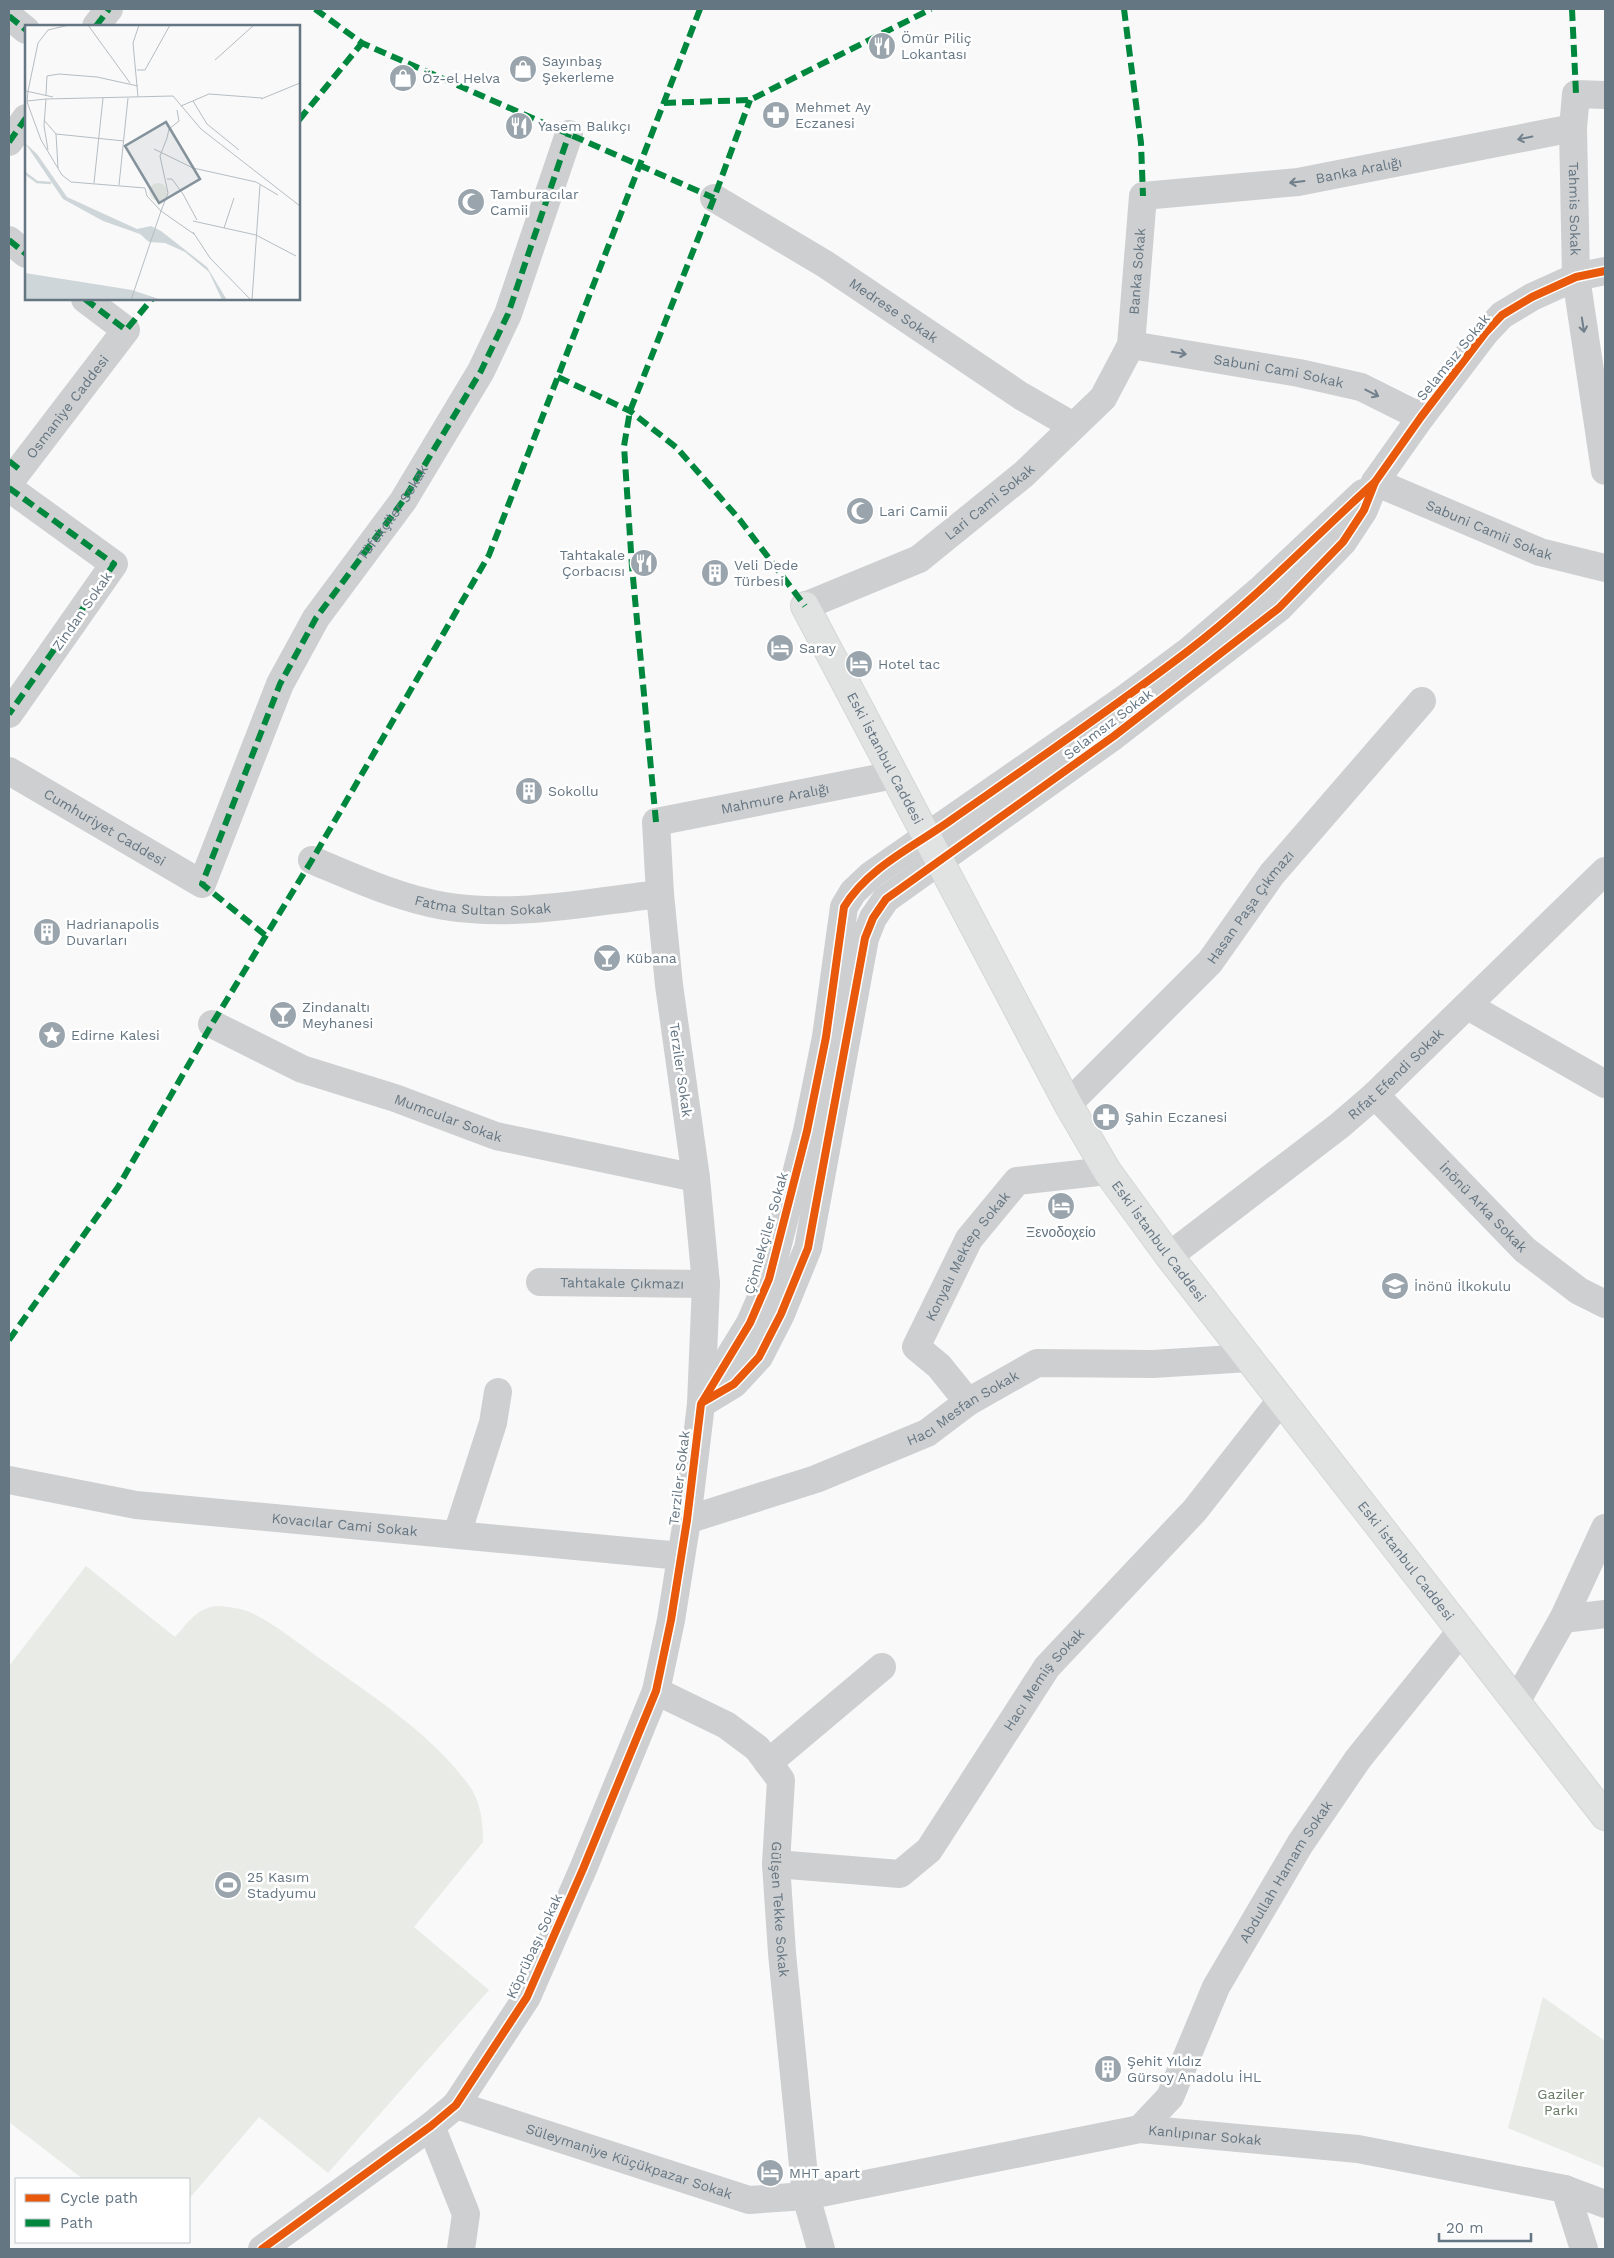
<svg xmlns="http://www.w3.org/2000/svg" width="1614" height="2258" viewBox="0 0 1614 2258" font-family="'Work Sans',sans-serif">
<rect width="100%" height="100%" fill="#f9f9f9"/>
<!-- green -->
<g fill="#e8ebe6">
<path d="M 86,1566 L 175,1637 C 188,1623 198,1606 219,1606 C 231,1607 246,1609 256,1615 C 280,1628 302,1646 325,1662 C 375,1698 431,1734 468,1784 C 481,1801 483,1822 483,1842 L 414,1927 L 489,1990 L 328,2173 L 259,2117 L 189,2199 L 189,2179 L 83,2179 L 9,2122 L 9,1666 Z"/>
<path d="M 1543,1997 L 1605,2041 L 1605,2168 L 1508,2128 Z"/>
</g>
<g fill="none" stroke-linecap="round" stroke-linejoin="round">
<!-- major casing -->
<g stroke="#d5d6d7" stroke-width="30">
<g id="major">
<path id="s22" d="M 805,606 L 1068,1104 L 1107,1171 L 1169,1256 L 1605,1816"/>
</g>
</g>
<!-- minor -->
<g stroke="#cecfd0" stroke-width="28">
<path d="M 9,16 L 26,30"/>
<path d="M 96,26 L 109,9"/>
<path id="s1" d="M 1605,95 L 1576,94 L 1573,128 L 1576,277 L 1605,471"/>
<path d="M 9,142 L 26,118"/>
<path id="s2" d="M 714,198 L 825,264 L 1021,396 L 1073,426"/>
<path d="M 9,240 L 26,254"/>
<path id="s3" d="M 1131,345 L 1299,373 L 1361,387 L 1421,417"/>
<path id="s4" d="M 1375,482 L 1540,552 L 1605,568"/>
<path id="s5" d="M 9,483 L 126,330 L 85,299"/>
<path d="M 9,488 L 114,564 L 9,714"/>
<path id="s6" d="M 805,606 L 919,559 L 1024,474 L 1103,398 L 1131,345 L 1143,196 L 1298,182 L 1573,128"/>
<path id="s7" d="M 9,771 L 202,884 L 280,684 L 316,618 L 403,501 L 481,371 L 508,314 L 569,134"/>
<path id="s8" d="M 312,860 C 355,878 398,898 444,906 C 515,918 589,902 660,894"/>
<path d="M 1468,1006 L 1605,1084"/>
<path id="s9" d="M 212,1024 L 302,1069 L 395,1098 L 496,1136 L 696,1178"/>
<path id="s10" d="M 1375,1095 L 1525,1250 L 1579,1291 L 1605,1304"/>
<path id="s11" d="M 1068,1104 L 1210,962 L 1272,874 L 1422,701"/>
<path id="s12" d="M 1169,1256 L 1339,1126 L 1375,1095 L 1605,871"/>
<path id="s13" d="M 540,1282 L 706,1284"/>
<path d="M 704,1398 L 750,1323 L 769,1279 L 807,1131 L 826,1037 L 844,907 L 853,892 L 871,875 L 1127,697 L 1190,650 L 1260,590 L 1363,493"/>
<path id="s14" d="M 968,1402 L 939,1366 L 916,1347 L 969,1239 L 1017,1181 L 1107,1171"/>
<path d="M 701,1404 L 734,1384 L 759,1357 L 781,1314 L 808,1248 L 865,938 L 873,918 L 886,899 L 1114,736 L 1279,608 L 1343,542 L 1364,510 L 1375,482 L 1421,417 L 1485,333 L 1502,315 L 1532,297 L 1576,277 L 1605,271"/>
<path id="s15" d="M 9,1480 L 136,1505 L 681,1556"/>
<path id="s16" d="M 687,1520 L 816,1479 L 927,1433 L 968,1402 L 1037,1363 L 1153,1364 L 1249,1358"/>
<path d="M 457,1534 L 493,1423 L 498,1392"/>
<path d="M 1563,1619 L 1605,1614"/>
<path id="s17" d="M 656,1691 L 726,1725 L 757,1748 L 781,1780 L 776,1864 L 782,1953 L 806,2196 L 821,2249"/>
<path d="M 1516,1702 L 1563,1619 L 1605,1528"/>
<path d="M 768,1763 L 882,1667"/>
<path id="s18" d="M 776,1864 L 900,1874 L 929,1850 L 1047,1667 L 1195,1510 L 1281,1400"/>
<path id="s19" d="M 456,2105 L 749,2200 L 806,2196 L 1140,2129 L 1358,2149 L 1565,2189 L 1605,2204"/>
<path d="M 431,2126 L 466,2214 L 461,2249"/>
<path id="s20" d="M 1140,2129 L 1170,2097 L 1216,1987 L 1300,1844 L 1358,1759 L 1461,1631"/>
<path d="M 1565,2189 L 1584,2249"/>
<path id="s21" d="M 262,2249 L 431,2126 L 456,2105 L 527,1997 L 583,1869 L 656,1691 L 671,1620 L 687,1520 L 701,1404 L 706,1284 L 696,1178 L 669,985 L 660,894 L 656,822 L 894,775"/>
</g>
<!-- major -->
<use href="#major" stroke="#e1e2e2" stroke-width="28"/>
<!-- quiet -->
<g stroke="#00873e" stroke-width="6" stroke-dasharray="12 6" stroke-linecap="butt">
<path d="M 315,9 L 362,43 L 714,198"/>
<path d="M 1124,9 L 1141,143 L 1143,196"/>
<path d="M 1572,9 L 1576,94"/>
<path d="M 9,16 L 26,30"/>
<path d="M 96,26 L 109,9"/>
<path d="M 664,103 L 750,100 L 931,9"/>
<path d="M 299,120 L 362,43"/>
<path d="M 9,142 L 26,118"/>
<path d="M 9,240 L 26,254"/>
<path d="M 85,299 L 126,330 L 152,299"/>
<path d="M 558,377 L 630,411 L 677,448 L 740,520 L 805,606"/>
<path d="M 9,461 L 19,469"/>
<path d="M 9,488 L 114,564 L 9,714"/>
<path d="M 656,822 L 632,567 L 624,446 L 630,411 L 714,198 L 750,100"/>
<path d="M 265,935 L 202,884 L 280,684 L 316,618 L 403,501 L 481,371 L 508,314 L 569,134"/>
<path d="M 9,1340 L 118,1187 L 212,1024 L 312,860 L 489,555 L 700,9"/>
</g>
<!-- cycleway casing -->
<g stroke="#fff" stroke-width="11">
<g id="cycleway">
<path d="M 703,1402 L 734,1384 L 759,1357 L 781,1314 L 808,1248 L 865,938 L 873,918 L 886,899 L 1114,736 L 1279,608 L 1343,542 L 1364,510 L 1375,482 L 1421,417 L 1485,333 L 1502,315 L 1532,297 L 1576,277 L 1605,271"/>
<path d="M 262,2249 L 431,2126 L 456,2105 L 527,1997 L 583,1869 L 656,1691 L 671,1620 L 687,1520 L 701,1404 L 750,1323 L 769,1279 L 807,1131 L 826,1037 L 844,907 C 868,867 917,845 954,818 C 1033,763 1112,709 1188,651 C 1255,600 1313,538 1375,482"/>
</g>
</g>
<!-- cycleway -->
<use href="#cycleway" stroke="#e8590c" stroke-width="8"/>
</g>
<!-- one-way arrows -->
<defs><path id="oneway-shaft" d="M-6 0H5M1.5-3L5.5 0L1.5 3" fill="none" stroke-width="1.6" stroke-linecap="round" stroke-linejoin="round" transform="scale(1.25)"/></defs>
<g stroke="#707f8b">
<use href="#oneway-shaft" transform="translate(1525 138) rotate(169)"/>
<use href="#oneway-shaft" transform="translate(1297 182) rotate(173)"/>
<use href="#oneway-shaft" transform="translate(1583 325) rotate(81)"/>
<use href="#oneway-shaft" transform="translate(1179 353) rotate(9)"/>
<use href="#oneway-shaft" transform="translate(1372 393) rotate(27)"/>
</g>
<!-- icons -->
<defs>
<g id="restaurant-disc" transform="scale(1.4375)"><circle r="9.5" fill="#99a4ac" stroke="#fff"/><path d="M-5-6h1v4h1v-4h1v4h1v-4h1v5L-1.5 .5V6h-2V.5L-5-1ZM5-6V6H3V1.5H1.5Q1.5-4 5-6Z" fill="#fff"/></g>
<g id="shop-disc" transform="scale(1.4375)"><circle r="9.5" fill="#99a4ac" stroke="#fff"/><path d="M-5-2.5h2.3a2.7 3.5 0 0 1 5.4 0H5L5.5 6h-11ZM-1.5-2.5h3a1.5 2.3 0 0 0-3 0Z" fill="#fff"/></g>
<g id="pharmacy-disc" transform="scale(1.4375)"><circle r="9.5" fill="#99a4ac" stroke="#fff"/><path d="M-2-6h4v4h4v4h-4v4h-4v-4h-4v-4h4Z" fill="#fff"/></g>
<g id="mosque-disc" transform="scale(1.4375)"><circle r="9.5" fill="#99a4ac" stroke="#fff"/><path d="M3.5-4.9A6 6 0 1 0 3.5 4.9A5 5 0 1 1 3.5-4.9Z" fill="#fff"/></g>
<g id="building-disc" transform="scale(1.4375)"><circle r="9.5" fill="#99a4ac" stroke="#fff"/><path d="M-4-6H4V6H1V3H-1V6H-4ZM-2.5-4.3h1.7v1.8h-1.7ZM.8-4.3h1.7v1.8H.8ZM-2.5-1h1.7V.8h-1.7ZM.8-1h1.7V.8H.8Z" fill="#fff"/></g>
<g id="hotel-disc" transform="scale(1.4375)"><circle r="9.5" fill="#99a4ac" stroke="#fff"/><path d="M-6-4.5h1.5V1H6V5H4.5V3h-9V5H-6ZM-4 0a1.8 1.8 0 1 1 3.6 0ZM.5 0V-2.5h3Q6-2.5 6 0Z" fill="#fff"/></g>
<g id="bar-disc" transform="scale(1.4375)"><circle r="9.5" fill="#99a4ac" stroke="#fff"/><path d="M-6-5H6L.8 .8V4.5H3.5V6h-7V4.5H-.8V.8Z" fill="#fff"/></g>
<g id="sight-disc" transform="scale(1.4375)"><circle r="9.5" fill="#99a4ac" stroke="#fff"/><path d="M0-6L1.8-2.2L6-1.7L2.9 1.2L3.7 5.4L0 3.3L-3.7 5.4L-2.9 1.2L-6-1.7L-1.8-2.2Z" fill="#fff"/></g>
<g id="school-disc" transform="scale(1.4375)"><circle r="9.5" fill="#99a4ac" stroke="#fff"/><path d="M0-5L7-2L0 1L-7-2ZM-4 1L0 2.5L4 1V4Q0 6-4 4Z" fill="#fff"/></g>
<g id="stadium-disc" transform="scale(1.4375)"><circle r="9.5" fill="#99a4ac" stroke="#fff"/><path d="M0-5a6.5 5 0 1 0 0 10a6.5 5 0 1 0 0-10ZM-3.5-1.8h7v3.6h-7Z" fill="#fff"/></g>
</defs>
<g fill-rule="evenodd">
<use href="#restaurant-disc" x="882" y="46"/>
<use href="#shop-disc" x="523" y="69"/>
<use href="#shop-disc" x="403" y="78"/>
<use href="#pharmacy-disc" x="776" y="115"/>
<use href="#restaurant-disc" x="519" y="126"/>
<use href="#mosque-disc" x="471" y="202"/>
<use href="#mosque-disc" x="860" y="511"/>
<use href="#restaurant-disc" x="644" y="563"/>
<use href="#building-disc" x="715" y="573"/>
<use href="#hotel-disc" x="780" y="648"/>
<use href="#hotel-disc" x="859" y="664"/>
<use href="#building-disc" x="529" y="791"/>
<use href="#building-disc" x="47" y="932"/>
<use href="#bar-disc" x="607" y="958"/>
<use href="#bar-disc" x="283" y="1015"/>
<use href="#sight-disc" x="52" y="1035"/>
<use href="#pharmacy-disc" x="1106" y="1117"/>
<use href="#hotel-disc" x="1061" y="1206"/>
<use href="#school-disc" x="1395" y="1286"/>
<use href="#stadium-disc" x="228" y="1885"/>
<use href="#building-disc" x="1108" y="2069"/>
<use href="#hotel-disc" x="770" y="2173"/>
</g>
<g text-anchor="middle" stroke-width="5" stroke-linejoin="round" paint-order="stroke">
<!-- poi labels -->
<g font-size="14" fill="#657683" stroke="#fff" text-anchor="start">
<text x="901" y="43">Ömür Piliç<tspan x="901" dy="16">Lokantası</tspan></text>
<text x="542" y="66">Sayınbaş<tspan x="542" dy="16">Şekerleme</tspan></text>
<text x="422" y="83">Öz-el Helva</text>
<text x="795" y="112">Mehmet Ay<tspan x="795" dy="16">Eczanesi</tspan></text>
<text x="538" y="131">Yasem Balıkçı</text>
<text x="490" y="199">Tamburacılar<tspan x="490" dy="16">Camii</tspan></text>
<text x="879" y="516">Lari Camii</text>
<text x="625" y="560" text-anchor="end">Tahtakale<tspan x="625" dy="16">Çorbacısı</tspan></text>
<text x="734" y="570">Veli Dede<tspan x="734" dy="16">Türbesi</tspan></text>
<text x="799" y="653">Saray</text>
<text x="878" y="669">Hotel tac</text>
<text x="548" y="796">Sokollu</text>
<text x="66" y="929">Hadrianapolis<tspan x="66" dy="16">Duvarları</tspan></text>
<text x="626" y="963">Kübana</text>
<text x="302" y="1012">Zindanaltı<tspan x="302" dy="16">Meyhanesi</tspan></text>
<text x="71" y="1040">Edirne Kalesi</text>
<text x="1125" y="1122">Şahin Eczanesi</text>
<text x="1061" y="1237" text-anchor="middle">Ξενοδοχείο</text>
<text x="1414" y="1291">İnönü İlkokulu</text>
<text x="247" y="1882">25 Kasım<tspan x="247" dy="16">Stadyumu</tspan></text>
<text x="1127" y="2066">Şehit Yıldız<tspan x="1127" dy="16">Gürsoy Anadolu İHL</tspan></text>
<text x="789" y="2178">MHT apart</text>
</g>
<!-- street labels -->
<g font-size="14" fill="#657683" stroke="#fff">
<text dy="5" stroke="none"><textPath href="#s6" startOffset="795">Banka Aralığı</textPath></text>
<text dy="5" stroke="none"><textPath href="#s1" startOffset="144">Tahmis Sokak</textPath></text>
<text dy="5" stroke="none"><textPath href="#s6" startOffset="502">Banka Sokak</textPath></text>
<text dy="5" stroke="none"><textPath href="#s2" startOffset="212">Medrese Sokak</textPath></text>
<text transform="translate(1453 357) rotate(-51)" y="5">Selamsız Sokak</text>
<text dy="5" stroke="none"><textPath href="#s3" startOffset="150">Sabuni Cami Sokak</textPath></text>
<text dy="5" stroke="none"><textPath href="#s5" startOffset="96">Osmaniye Caddesi</textPath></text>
<text dy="5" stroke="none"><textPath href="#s6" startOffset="214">Lari Cami Sokak</textPath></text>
<text dy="5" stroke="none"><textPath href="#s7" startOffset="644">Tüfekçiler Sokak</textPath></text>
<text dy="5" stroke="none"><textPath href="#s4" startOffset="124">Sabuni Camii Sokak</textPath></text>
<text transform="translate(82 611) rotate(-55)" y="5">Zindan Sokak</text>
<text transform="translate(1108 724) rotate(-37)" y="5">Selamsız Sokak</text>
<text dy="5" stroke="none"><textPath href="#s22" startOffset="172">Eski İstanbul Caddesi</textPath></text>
<text dy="5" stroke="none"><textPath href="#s21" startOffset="1700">Mahmure Aralığı</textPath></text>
<text dy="5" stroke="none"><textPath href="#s7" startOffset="111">Cumhuriyet Caddesi</textPath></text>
<text dy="5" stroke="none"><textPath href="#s8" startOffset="179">Fatma Sultan Sokak</textPath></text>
<text dy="5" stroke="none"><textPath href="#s11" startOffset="269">Hasan Paşa Çıkmazı</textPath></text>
<text transform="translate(681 1070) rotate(82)" y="5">Terziler Sokak</text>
<text dy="5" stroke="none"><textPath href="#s12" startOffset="291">Rıfat Efendi Sokak</textPath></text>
<text dy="5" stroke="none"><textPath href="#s9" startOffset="255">Mumcular Sokak</textPath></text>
<text dy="5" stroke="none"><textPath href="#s10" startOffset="156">İnönü Arka Sokak</textPath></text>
<text transform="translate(766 1233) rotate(-74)" y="5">Çömlekçiler Sokak</text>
<text dy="5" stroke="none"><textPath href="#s22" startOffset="728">Eski İstanbul Caddesi</textPath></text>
<text dy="5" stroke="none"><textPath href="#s14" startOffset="181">Konyalı Mektep Sokak</textPath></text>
<text dy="5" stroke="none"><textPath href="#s13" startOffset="82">Tahtakale Çıkmazı</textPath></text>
<text dy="5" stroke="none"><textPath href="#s16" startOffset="299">Hacı Mesfan Sokak</textPath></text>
<text transform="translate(679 1478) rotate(-83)" y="5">Terziler Sokak</text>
<text dy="5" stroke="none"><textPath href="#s15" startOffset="339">Kovacılar Cami Sokak</textPath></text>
<text dy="5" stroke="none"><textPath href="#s22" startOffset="1132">Eski İstanbul Caddesi</textPath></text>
<text dy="5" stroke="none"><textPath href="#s18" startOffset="368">Hacı Memiş Sokak</textPath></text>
<text dy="5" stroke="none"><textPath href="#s20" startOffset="298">Abdullah Hamam Sokak</textPath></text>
<text dy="5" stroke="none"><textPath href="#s17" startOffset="286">Gülşen Tekke Sokak</textPath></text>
<text transform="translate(534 1946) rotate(-65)" y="5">Köprübaşı Sokak</text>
<text dy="5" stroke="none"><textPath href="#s19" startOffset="771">Kanlıpınar Sokak</textPath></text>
<text dy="5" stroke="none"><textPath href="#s19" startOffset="182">Süleymaniye Küçükpazar Sokak</textPath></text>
</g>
<!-- park labels -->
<g font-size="14" fill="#687a64" stroke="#fff">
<text x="1561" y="2099">Gaziler<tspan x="1561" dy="16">Parkı</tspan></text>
</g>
</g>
<!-- overview -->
<g transform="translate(25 25)">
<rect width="275" height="275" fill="#f9f9f9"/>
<path d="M124 167a9 9 0 1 1 18 0a9 9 0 1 1-18 0Z" fill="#e8ebe6"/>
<path d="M 0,118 L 12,129 L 42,172 L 112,204 L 126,201 L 136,206 L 182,242 L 202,275 L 197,275 L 184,247 L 160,227 L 140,218 L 124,217 L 115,209 L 78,196 L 38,174 ZM 0,248 L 107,265 L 137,275 L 0,275 Z" fill="#ced6d9"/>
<path fill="none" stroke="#ced6d9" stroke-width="2.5" d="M 0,148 L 12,157 L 26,158"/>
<path fill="none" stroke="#b5bdc3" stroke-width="1" d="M 63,0 L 105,58M 190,35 L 229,0M 112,45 L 120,45 L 145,0M 1,66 L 28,72M 3,66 L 13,18 L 23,5 L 44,0M 3,66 L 2,77 L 16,115 L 37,150 L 46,157 L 120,163 L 122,171 L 136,186 L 169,209M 21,70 L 22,51 L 34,49 L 72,52 L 113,61M 113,72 L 108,18 L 114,0M 21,74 L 148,71 L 176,104 L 275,181M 236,74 L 275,58M 2,76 L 21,74 L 19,101 L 23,125M 168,76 L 182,99 L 214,125M 156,81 L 184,69 L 237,73M 19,95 L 31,109M 31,109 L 99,116M 31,109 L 33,143M 142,113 L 144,104 L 154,96 L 152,85M 129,124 L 168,143 L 231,157 L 253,170M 142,154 L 147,154 L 158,169 L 172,195M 69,158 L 78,73M 94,160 L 103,73M 136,186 L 143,168 L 135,131 L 142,113M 168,196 L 231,210M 199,203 L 209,173M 168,207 L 185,233 L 226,275M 231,210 L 271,231M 106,275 L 136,186M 227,275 L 235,160"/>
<path fill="#84929c" fill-opacity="0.15" stroke="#84929c" stroke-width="2.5" d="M 141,97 L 175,154 L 134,178 L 100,121 Z"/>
<rect width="275" height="275" fill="none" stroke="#657683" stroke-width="2.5"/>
</g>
<!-- border -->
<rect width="1614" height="2258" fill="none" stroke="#657683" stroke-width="20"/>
<!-- legend -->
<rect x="15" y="2178" width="175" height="65" fill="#ffffff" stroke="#c1c8cd"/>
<rect x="25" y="2194" width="25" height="8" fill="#e8590c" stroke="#c1c8cd"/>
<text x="60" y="2203" font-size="15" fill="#657683">Cycle path</text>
<rect x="25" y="2219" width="25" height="8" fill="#00873e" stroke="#c1c8cd"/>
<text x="60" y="2228" font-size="15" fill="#657683">Path</text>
<!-- scale -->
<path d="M1439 2233v8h92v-8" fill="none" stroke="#657683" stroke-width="2.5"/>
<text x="1446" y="2233" font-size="15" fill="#657683" stroke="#ffffff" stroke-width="4" paint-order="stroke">20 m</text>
</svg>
